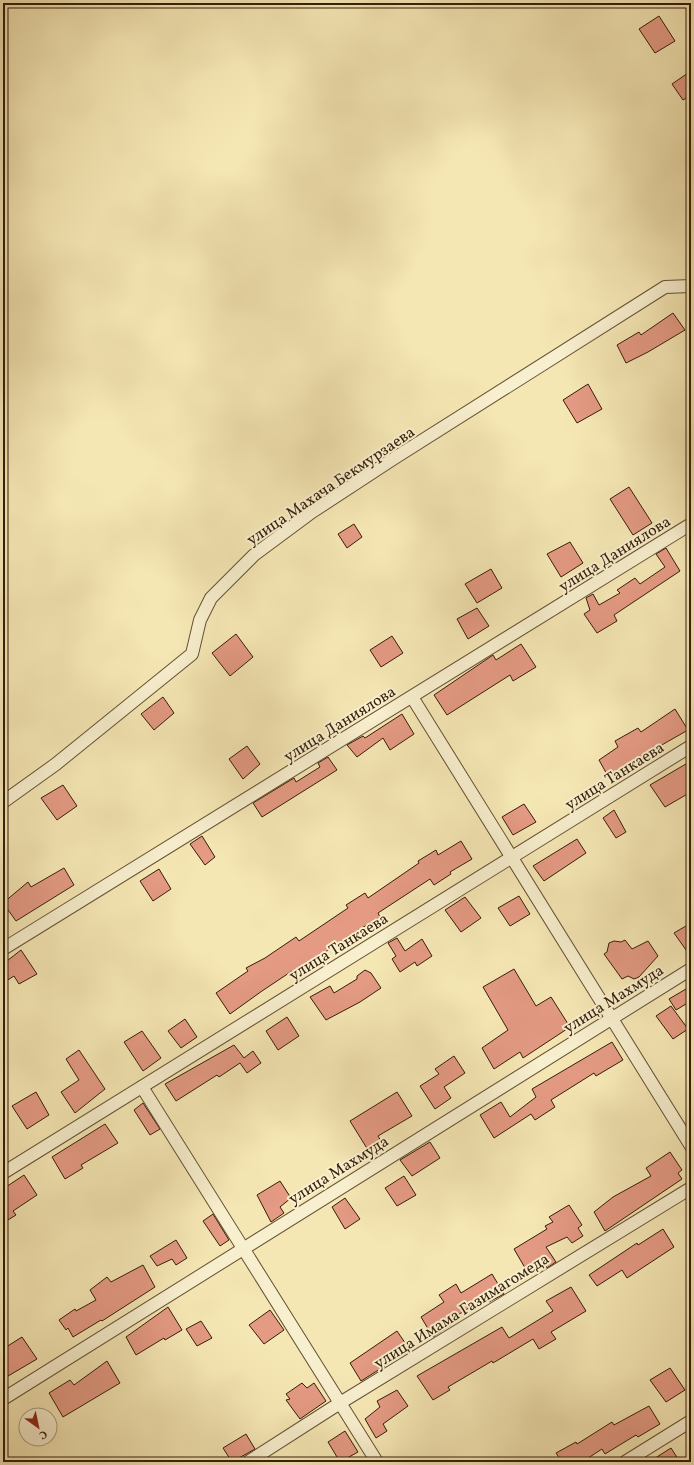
<svg xmlns="http://www.w3.org/2000/svg" width="694" height="1465" viewBox="0 0 694 1465" font-family="Vollkorn,serif">
<rect width="100%" height="100%" fill="#f5e7b4"/>
<filter id="stains"><feTurbulence type="fractalNoise" baseFrequency=".005" numOctaves="4"/><feColorMatrix values="0 0 0 0 .2 0 0 0 0 .09 0 0 0 0 .02 0 0 0 .5 -.17"/></filter>
<radialGradient id="worn" r=".72"><stop offset=".6" stop-color="#630" stop-opacity="0"/><stop offset="1" stop-color="#630" stop-opacity=".3"/></radialGradient>
<!-- building -->
<g fill="#e49a83" stroke="#351d08">
<path d="M 659,16 L 675,41 L 655,53 L 639,29 Z"/>
<path d="M 691,71 L 691,95 L 683,100 L 672,84 Z"/>
<path d="M 673,313 L 685,330 L 648,352 L 626,363 L 617,345 L 639,332 L 641,335 Z"/>
<path d="M 588,384 L 602,409 L 577,423 L 563,400 Z"/>
<path d="M 629,487 L 652,523 L 633,535 L 610,499 Z"/>
<path d="M 354,524 L 362,537 L 347,548 L 338,534 Z"/>
<path d="M 570,542 L 583,563 L 561,577 L 547,554 Z"/>
<path d="M 666,548 L 680,571 L 614,615 L 617,621 L 597,633 L 584,614 L 590,610 L 586,598 L 593,594 L 599,605 L 620,593 L 617,590 L 635,578 L 640,584 L 665,567 L 656,554 Z"/>
<path d="M 491,569 L 502,588 L 477,603 L 465,584 Z"/>
<path d="M 477,608 L 489,626 L 468,639 L 457,619 Z"/>
<path d="M 236,634 L 253,657 L 230,676 L 212,653 Z"/>
<path d="M 392,636 L 403,653 L 381,667 L 370,650 Z"/>
<path d="M 521,644 L 536,667 L 513,681 L 510,675 L 447,715 L 434,695 L 493,655 L 496,660 Z"/>
<path d="M 163,697 L 174,713 L 154,730 L 141,714 Z"/>
<path d="M 675,709 L 688,730 L 618,770 L 609,778 L 599,760 L 618,747 L 615,741 L 638,728 L 641,732 Z"/>
<path d="M 402,714 L 414,734 L 390,750 L 383,738 L 357,757 L 347,745 L 363,736 L 365,738 Z"/>
<path d="M 247,746 L 260,764 L 243,779 L 229,759 Z"/>
<path d="M 328,757 L 337,770 L 262,817 L 253,803 L 294,778 L 296,782 L 320,767 L 318,763 Z"/>
<path d="M 691,761 L 691,792 L 665,807 L 650,785 Z"/>
<path d="M 63,785 L 77,806 L 57,820 L 41,798 Z"/>
<path d="M 524,804 L 536,822 L 513,835 L 502,817 Z"/>
<path d="M 614,810 L 626,832 L 616,838 L 603,818 Z"/>
<path d="M 202,836 L 215,857 L 205,865 L 190,844 Z"/>
<path d="M 577,839 L 586,853 L 544,881 L 533,866 Z"/>
<path d="M 461,841 L 472,859 L 450,872 L 451,874 L 434,885 L 430,879 L 378,913 L 380,917 L 347,937 L 294,974 L 292,971 L 262,991 L 230,1014 L 216,993 L 248,971 L 246,968 L 265,958 L 296,937 L 299,941 L 348,908 L 346,905 L 365,893 L 368,898 L 419,863 L 418,861 L 436,850 L 438,855 Z"/>
<path d="M 64,868 L 74,885 L 16,921 L 3,903 L 28,882 L 31,887 Z"/>
<path d="M 159,869 L 171,889 L 153,901 L 140,881 Z"/>
<path d="M 519,896 L 530,914 L 510,926 L 498,908 Z"/>
<path d="M 465,897 L 481,918 L 461,932 L 445,910 Z"/>
<path d="M 691,923 L 691,957 L 674,933 Z"/>
<path d="M 397,938 L 405,951 L 422,939 L 432,956 L 417,966 L 415,962 L 400,972 L 392,959 L 396,956 L 388,943 Z"/>
<path d="M 625,940 L 632,949 L 648,941 L 658,956 L 639,977 L 634,979 L 628,976 L 622,979 L 604,954 L 607,952 L 609,943 L 614,941 L 621,942 Z"/>
<path d="M 21,950 L 37,974 L 19,984 L 14,976 L 3,983 L 3,964 Z"/>
<path d="M 514,969 L 536,1006 L 551,997 L 570,1027 L 523,1058 L 520,1052 L 494,1069 L 482,1048 L 508,1030 L 483,987 Z"/>
<path d="M 365,970 L 371,973 L 381,988 L 360,1002 L 326,1020 L 310,997 L 330,986 L 334,993 L 357,979 L 357,976 Z"/>
<path d="M 691,986 L 691,1001 L 676,1010 L 669,999 Z"/>
<path d="M 671,1006 L 688,1029 L 673,1039 L 656,1016 Z"/>
<path d="M 287,1017 L 299,1036 L 278,1050 L 266,1031 Z"/>
<path d="M 185,1019 L 197,1037 L 181,1048 L 168,1031 Z"/>
<path d="M 142,1031 L 161,1058 L 143,1071 L 124,1042 Z"/>
<path d="M 612,1042 L 623,1060 L 596,1076 L 594,1073 L 551,1100 L 555,1107 L 535,1120 L 531,1114 L 494,1138 L 480,1115 L 501,1102 L 510,1117 L 536,1097 L 532,1089 Z"/>
<path d="M 234,1045 L 244,1058 L 253,1051 L 261,1063 L 247,1073 L 240,1063 L 219,1077 L 217,1075 L 176,1101 L 165,1084 Z"/>
<path d="M 79,1050 L 105,1089 L 75,1113 L 61,1092 L 79,1080 L 66,1059 Z"/>
<path d="M 454,1056 L 465,1073 L 444,1087 L 451,1098 L 435,1109 L 420,1086 L 439,1074 L 435,1069 Z"/>
<path d="M 36,1092 L 49,1115 L 27,1129 L 12,1106 Z"/>
<path d="M 397,1092 L 412,1116 L 378,1136 L 381,1141 L 368,1150 L 350,1121 Z"/>
<path d="M 143,1103 L 160,1129 L 150,1135 L 134,1110 Z"/>
<path d="M 105,1124 L 118,1143 L 81,1165 L 83,1168 L 65,1179 L 52,1157 Z"/>
<path d="M 430,1142 L 440,1158 L 412,1176 L 400,1160 Z"/>
<path d="M 670,1152 L 682,1170 L 678,1173 L 682,1179 L 605,1231 L 594,1212 L 613,1197 L 651,1176 L 646,1168 Z"/>
<path d="M 24,1175 L 37,1195 L 13,1211 L 16,1215 L 3,1223 L 3,1189 Z"/>
<path d="M 404,1176 L 416,1195 L 397,1206 L 385,1188 Z"/>
<path d="M 280,1181 L 291,1198 L 280,1207 L 284,1213 L 271,1222 L 257,1195 Z"/>
<path d="M 345,1198 L 360,1219 L 345,1229 L 332,1207 Z"/>
<path d="M 569,1205 L 582,1225 L 578,1228 L 583,1236 L 572,1243 L 567,1237 L 546,1247 L 556,1262 L 547,1268 L 544,1263 L 528,1273 L 514,1249 L 547,1229 L 545,1226 L 553,1222 L 549,1217 Z"/>
<path d="M 213,1214 L 229,1240 L 220,1246 L 203,1221 Z"/>
<path d="M 663,1229 L 674,1247 L 627,1278 L 622,1270 L 597,1286 L 589,1275 L 637,1243 L 638,1245 Z"/>
<path d="M 176,1240 L 187,1258 L 176,1265 L 172,1259 L 157,1266 L 150,1256 Z"/>
<path d="M 143,1265 L 155,1287 L 102,1321 L 101,1320 L 73,1337 L 68,1328 L 66,1330 L 59,1320 L 75,1309 L 76,1311 L 96,1300 L 90,1290 L 107,1277 L 111,1282 Z"/>
<path d="M 492,1274 L 504,1294 L 489,1302 L 486,1297 L 450,1320 L 452,1324 L 433,1337 L 421,1317 L 444,1302 L 439,1295 L 456,1284 L 461,1293 Z"/>
<path d="M 571,1287 L 586,1311 L 551,1332 L 556,1339 L 539,1349 L 533,1339 L 493,1363 L 492,1361 L 448,1387 L 450,1390 L 433,1400 L 417,1376 L 502,1327 L 509,1338 L 553,1311 L 546,1301 Z"/>
<path d="M 168,1307 L 182,1330 L 165,1340 L 164,1338 L 136,1355 L 126,1337 Z"/>
<path d="M 270,1310 L 284,1330 L 264,1344 L 249,1325 Z"/>
<path d="M 201,1321 L 212,1338 L 197,1346 L 186,1329 Z"/>
<path d="M 397,1331 L 410,1350 L 361,1381 L 350,1363 Z"/>
<path d="M 22,1337 L 37,1359 L 3,1379 L 3,1349 Z"/>
<path d="M 107,1361 L 120,1383 L 63,1417 L 49,1393 L 70,1380 L 74,1385 Z"/>
<path d="M 670,1368 L 685,1390 L 666,1402 L 650,1380 Z"/>
<path d="M 302,1383 L 307,1388 L 314,1383 L 326,1401 L 300,1419 L 286,1400 L 290,1399 L 286,1394 Z"/>
<path d="M 397,1390 L 408,1406 L 383,1424 L 387,1431 L 376,1438 L 365,1419 L 380,1407 L 377,1401 Z"/>
<path d="M 649,1406 L 660,1424 L 638,1437 L 636,1435 L 605,1454 L 602,1449 L 582,1462 L 562,1462 L 556,1453 L 576,1442 L 577,1444 L 612,1422 L 614,1425 Z"/>
<path d="M 345,1431 L 358,1452 L 340,1462 L 328,1442 Z"/>
<path d="M 246,1434 L 255,1449 L 232,1462 L 223,1448 Z"/>
<path d="M 671,1448 L 680,1462 L 649,1462 Z"/>
</g>
<g fill="none" stroke-linecap="round" stroke-linejoin="round">
<!-- street casing -->
<g stroke="#655033" stroke-width="14">
<g id="street">
<path d="M 690,3 L 691,4"/>
<path d="M 412,697 L 691,1146"/>
<path d="M 3,802 L 56,764 L 192,654 L 200,620 L 211,598 L 254,555 L 312,512 L 393,459 L 665,287 L 691,286"/>
<path d="M 3,949 L 691,524"/>
<path d="M 142,1087 L 377,1462"/>
<path d="M 3,1173 L 691,746"/>
<path d="M 3,1399 L 691,969"/>
<path d="M 248,1462 L 340,1403 L 691,1188"/>
<path d="M 625,1462 L 691,1421"/>
</g>
</g>
<!-- street -->
<use href="#street" stroke="#f8efce" stroke-width="12"/>
</g>
<g text-anchor="middle" stroke-width="4" stroke-linejoin="round" paint-order="stroke">
<!-- street labels -->
<g font-size="16" fill="#351d08" stroke="#f8efce">
<text transform="translate(330 485) rotate(-34)" y="6">улица Махача Бекмурзаева</text>
<text transform="translate(614 553) rotate(-32)" y="6">улица Даниялова</text>
<text transform="translate(339 723) rotate(-32)" y="6">улица Даниялова</text>
<text transform="translate(614 775) rotate(-32)" y="6">улица Танкаева</text>
<text transform="translate(338 946) rotate(-32)" y="6">улица Танкаева</text>
<text transform="translate(613 998) rotate(-32)" y="6">улица Махмуда</text>
<text transform="translate(338 1169) rotate(-32)" y="6">улица Махмуда</text>
<text transform="translate(461 1310) rotate(-32)" y="6">улица Имама Газимагомеда</text>
</g>
</g>
<!-- margin -->
<rect width="694" height="1465" fill="none" stroke="#f5e7b4" stroke-width="16"/>
<rect x="4" y="4" width="686" height="1457" fill="none" stroke="#351d08" stroke-width="2"/>
<rect x="8" y="8" width="678" height="1449" fill="none" stroke="#351d08"/>
<!-- north arrow -->
<g transform="translate(38 1427) rotate(147)"><circle r="19" fill="#f8efce" stroke="#aa9b7f"/>
<path d="M0-3L7 15L0 10L-7 15Z" fill="#8f2418"/>
<text y="-6" font-size="11" font-weight="bold" text-anchor="middle" fill="#351d08">С</text>
</g>
<rect width="100%" height="100%" filter="url(#stains)"/>
<rect width="100%" height="100%" fill="url(#worn)"/>
</svg>
